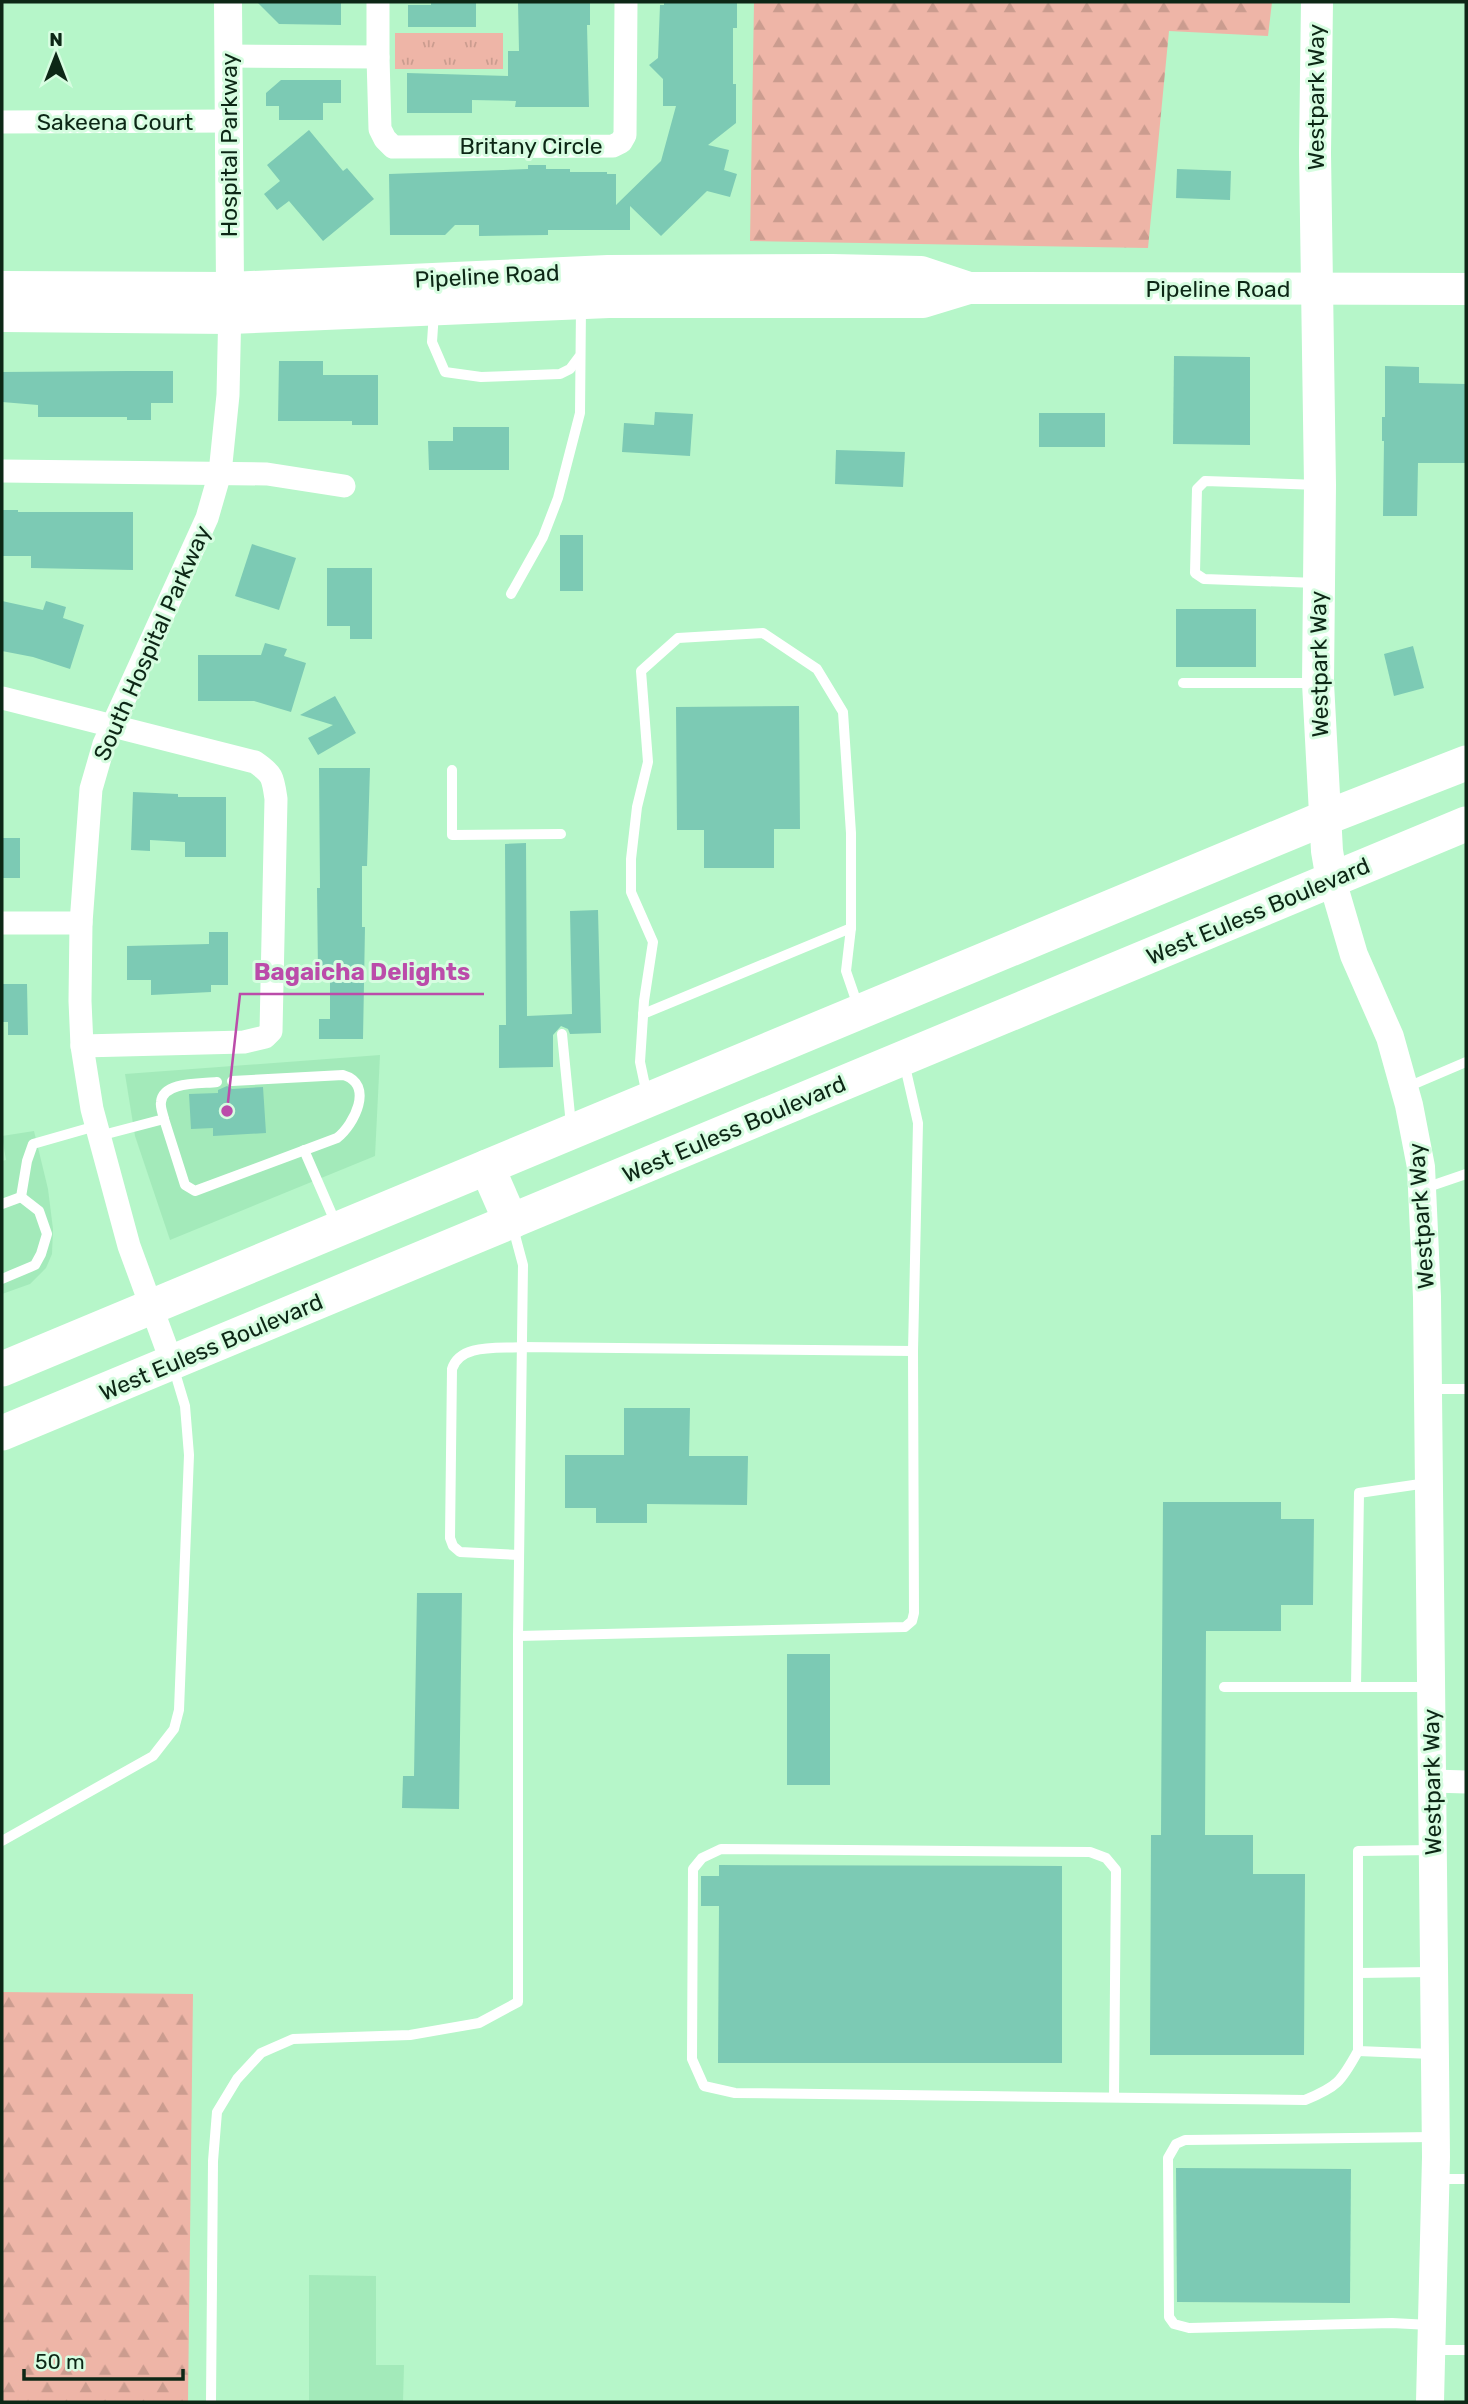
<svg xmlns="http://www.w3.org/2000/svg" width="1468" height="2404" viewBox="0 0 1468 2404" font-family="Rubik,sans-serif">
<defs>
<pattern id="grass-tufts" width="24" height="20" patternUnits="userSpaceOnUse" patternTransform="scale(1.75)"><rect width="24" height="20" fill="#eeb5a7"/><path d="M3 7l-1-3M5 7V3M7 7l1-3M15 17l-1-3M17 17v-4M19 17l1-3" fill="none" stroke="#cb9c8f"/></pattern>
<pattern id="forest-firs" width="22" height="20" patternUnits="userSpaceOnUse" patternTransform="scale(1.75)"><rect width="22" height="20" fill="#eeb5a7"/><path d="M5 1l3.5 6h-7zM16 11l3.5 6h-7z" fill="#cb9c8f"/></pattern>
</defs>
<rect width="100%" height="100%" fill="#b6f6c9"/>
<!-- built -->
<g fill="#a3eaba">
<path d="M 380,1055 L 375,1156 L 170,1240 L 135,1136 L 125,1074 Z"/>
<path d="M 34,1131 L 48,1189 L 53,1229 L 52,1254 L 46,1268 L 30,1284 L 2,1294 L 2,1161 L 6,1160 L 2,1136 Z"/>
<path d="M 309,2275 L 376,2276 L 376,2365 L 404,2365 L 403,2402 L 309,2402 Z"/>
</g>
<!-- grass -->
<rect fill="url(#grass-tufts)" x="395" y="33" width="108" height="36"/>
<!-- forest -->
<g fill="url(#forest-firs)">
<path d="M 754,2 L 1272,2 L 1268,36 L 1169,31 L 1148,248 L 750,241 Z"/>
<path d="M 2,1992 L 193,1994 L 188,2402 L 2,2402 Z"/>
</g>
<!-- building -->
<g fill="#7ccab4">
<path d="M 257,2 L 341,2 L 341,25 L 279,24 Z"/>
<path d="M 431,2 L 476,2 L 476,27 L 408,27 L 408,5 L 431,5 Z"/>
<path d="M 518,2 L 590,2 L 590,25 L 587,25 L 589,107 L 515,107 L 516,101 L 472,100 L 472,113 L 407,113 L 407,73 L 508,76 L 508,51 L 519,51 Z"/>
<path d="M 664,2 L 737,2 L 737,28 L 733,28 L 733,84 L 736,84 L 736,123 L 708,145 L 729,150 L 724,170 L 737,174 L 730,197 L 707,191 L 661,236 L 630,206 L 630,230 L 548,230 L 548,235 L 479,236 L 479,225 L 455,225 L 445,235 L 390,235 L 389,174 L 528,169 L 528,165 L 546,165 L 546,169 L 570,169 L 570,172 L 607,172 L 607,174 L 616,174 L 616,205 L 661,161 L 676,106 L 663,106 L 663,79 L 649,65 L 658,58 L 660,5 L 664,5 Z"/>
<path d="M 281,80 L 341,80 L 341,103 L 323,103 L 323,120 L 279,120 L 279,106 L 266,106 L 266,93 Z"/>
<path d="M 309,130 L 343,171 L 347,168 L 374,199 L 323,241 L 289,201 L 277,210 L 264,194 L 280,181 L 267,165 Z"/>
<path d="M 1177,169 L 1231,171 L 1230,200 L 1176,198 Z"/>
<path d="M 1174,356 L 1250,357 L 1250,445 L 1173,444 Z"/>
<path d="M 279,361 L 323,361 L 323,375 L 378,375 L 378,425 L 352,425 L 352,421 L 278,421 Z"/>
<path d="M 1385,366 L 1419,367 L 1419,383 L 1466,384 L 1466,463 L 1418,463 L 1417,516 L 1383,516 L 1384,441 L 1382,441 L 1382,417 L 1385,417 Z"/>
<path d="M 127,371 L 173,371 L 173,403 L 151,403 L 151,420 L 127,420 L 127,417 L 38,417 L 38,405 L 2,402 L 2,372 Z"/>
<path d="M 655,412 L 693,414 L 690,456 L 622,452 L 624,423 L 654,425 Z"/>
<rect x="1039" y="413" width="66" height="34"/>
<path d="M 453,427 L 509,427 L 509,470 L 429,470 L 428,441 L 453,441 Z"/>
<path d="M 836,450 L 905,452 L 903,487 L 835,484 Z"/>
<path d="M 2,510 L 18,510 L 18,512 L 133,512 L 133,570 L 31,568 L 31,556 L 2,556 Z"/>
<rect x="560" y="535" width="23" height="56"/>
<path d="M 252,544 L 296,558 L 279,610 L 235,596 Z"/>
<path d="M 327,568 L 372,568 L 372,639 L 350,639 L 350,626 L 327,626 Z"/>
<path d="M 2,601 L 43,610 L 46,601 L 66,607 L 63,618 L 84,625 L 70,669 L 33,657 L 2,651 Z"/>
<rect x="1176" y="609" width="80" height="58"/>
<path d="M 265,643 L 287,649 L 284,656 L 306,663 L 291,712 L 254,701 L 198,701 L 198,655 L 261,655 Z"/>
<path d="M 1413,646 L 1424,688 L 1394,696 L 1384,654 Z"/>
<path d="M 335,696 L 356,733 L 318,755 L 308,738 L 333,725 L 300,715 Z"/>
<path d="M 799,706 L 800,829 L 774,829 L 774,868 L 704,868 L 704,830 L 677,830 L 676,707 Z"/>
<path d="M 319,768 L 370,768 L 367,866 L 362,866 L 362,927 L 365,927 L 363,1039 L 319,1039 L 319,1019 L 330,1019 L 330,973 L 318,973 L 317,888 L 320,888 Z"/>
<path d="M 133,792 L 178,794 L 178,797 L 226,797 L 226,857 L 185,857 L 185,842 L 150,840 L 150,851 L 131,850 Z"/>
<rect x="2" y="838" width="18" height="40"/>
<path d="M 526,843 L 527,1016 L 572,1014 L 570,911 L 598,910 L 601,1033 L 570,1034 L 568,1029 L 561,1026 L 553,1035 L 553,1067 L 499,1068 L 499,1025 L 506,1025 L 505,844 Z"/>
<path d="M 209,932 L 228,932 L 228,985 L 211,985 L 211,992 L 151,995 L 151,980 L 127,980 L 127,946 L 209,944 Z"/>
<path d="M 2,984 L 27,984 L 28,1035 L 8,1035 L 8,1022 L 2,1022 Z"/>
<path d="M 227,1086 L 232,1089 L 263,1087 L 266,1133 L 213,1136 L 213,1128 L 191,1129 L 189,1094 L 218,1093 L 218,1090 Z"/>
<path d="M 624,1408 L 690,1408 L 689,1456 L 748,1456 L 747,1505 L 647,1504 L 647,1523 L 596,1523 L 596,1508 L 565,1508 L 565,1455 L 624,1455 Z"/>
<path d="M 1163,1502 L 1281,1502 L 1281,1519 L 1314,1519 L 1313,1605 L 1281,1605 L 1281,1631 L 1206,1631 L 1205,1835 L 1253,1835 L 1253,1874 L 1305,1874 L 1304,2055 L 1150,2055 L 1151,1835 L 1161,1835 Z"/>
<path d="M 417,1593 L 462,1593 L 459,1809 L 402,1808 L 403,1776 L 414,1776 Z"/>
<rect x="787" y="1654" width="43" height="131"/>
<path d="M 719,1865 L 1062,1866 L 1062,2063 L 718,2063 L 719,1906 L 701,1906 L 701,1876 L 719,1876 Z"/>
<path d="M 1176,2168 L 1351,2169 L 1350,2303 L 1177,2302 Z"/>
</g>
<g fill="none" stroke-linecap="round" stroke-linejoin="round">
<!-- service -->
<g stroke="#fff" stroke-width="10">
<path d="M 434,312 L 432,342 L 445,372 L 481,377 L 560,374 L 570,369 L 579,357"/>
<path d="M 1316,583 L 1204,579 L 1195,573 L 1197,489 L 1205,481 L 1318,485"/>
<path d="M 511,594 L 543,537 L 558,498 L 580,413 L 581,306"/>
<path d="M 1183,683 L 1315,683"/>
<path d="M 452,770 L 452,835 L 561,834"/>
<path d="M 643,1014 L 851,928"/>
<path d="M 562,1034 L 571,1125"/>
<path d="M 1405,1088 L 1466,1062"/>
<path d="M 647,1095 L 640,1062 L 644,1001 L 653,942 L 631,892 L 631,859 L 637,807 L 648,762 L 641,671 L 678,638 L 763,633 L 817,669 L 843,712 L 851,833 L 851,928 L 846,971 L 858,1006"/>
<path d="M 164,1119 L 185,1185 L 195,1191 L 337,1138 C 354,1125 375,1084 343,1075 L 232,1081"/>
<path d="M 99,1136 L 164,1119 C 163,1114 160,1107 161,1102 C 163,1081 202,1084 217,1082"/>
<path d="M 304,1150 L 337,1226"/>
<path d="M 1425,1188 L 1466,1174"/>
<path d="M 2,1204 L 21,1197 L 27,1161 L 33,1144 L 96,1126"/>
<path d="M 2,1279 L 35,1265 L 41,1254 L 47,1234 L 39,1211 L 21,1197"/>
<path d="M 1428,1389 L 1466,1389"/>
<path d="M 519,1555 L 460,1552 L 453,1546 L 450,1538 L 452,1369 C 460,1343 499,1349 522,1347 L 913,1351 L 918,1123 L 904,1062"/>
<path d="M 518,1636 L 905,1627 L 912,1621 L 914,1613 L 913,1351"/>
<path d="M 1224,1687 L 1429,1687"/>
<path d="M 1356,1687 L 1359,1493 L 1427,1483"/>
<path d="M 2,1841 L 153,1756 L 174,1729 L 179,1710 L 189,1455 L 185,1406 L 173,1366"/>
<path d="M 1358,1973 L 1432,1972"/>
<path d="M 1432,2054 L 1358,2051 L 1358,1851 L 1433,1850"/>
<path d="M 1114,2097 L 1116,1870 L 1106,1858 L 1090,1852 L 721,1849 L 702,1858 L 693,1869 L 692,2059 L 704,2086 L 735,2093 L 1305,2100 C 1337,2087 1341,2082 1358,2051"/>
<path d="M 1438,2179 L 1466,2179"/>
<path d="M 1430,2325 L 1392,2323 L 1189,2328 L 1174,2324 L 1169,2317 L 1168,2158 L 1176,2144 L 1185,2140 L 1433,2137"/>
<path d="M 1434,2350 L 1466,2350"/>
<path d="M 211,2402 L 213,2161 L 217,2112 L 237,2079 L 261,2053 L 293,2039 L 410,2035 L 479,2023 L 518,2002 L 518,1636 L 523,1265 L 512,1224"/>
</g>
<!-- minor -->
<g stroke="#fff" stroke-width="23">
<path d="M 228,56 L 378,57 L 378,2"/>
<path d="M 378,57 L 380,129 L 385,139 L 393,147 L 613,146 L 621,142 L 625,135 L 626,2"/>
<path d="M 2,122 L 229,121"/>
<path d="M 2,471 L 267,474 L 344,486"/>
<path d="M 2,698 L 255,762 C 273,774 273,778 276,799 L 271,1031 L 265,1037 L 244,1042 L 82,1046"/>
<path d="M 2,923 L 81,923"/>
<path d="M 172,1363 L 129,1246 L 92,1109 L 82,1046 L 80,1001 L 81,923 L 91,789 L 104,744 L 207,518 L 220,473 L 228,395 L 230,304"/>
<path d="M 1433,1781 L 1466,1782"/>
</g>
<!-- tertiary -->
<g stroke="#fff" stroke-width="28">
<path d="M 228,2 L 230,288"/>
<path d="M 1332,880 L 1354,955 L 1390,1037 L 1409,1105 L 1421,1167 L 1427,1297 L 1436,2157 L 1430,2402"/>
</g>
<!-- secondary -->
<g stroke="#fff" stroke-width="32">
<path d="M 1317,2 L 1315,153 L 1320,485 L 1318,683 L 1327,851 L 1332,880"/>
<path d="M 2,287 L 230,288 L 608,271 L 832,270 L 921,272 L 969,288"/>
<path d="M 2,316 L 230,318 L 609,302 L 923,302 L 969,288 L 1466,289"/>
</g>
<!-- primary -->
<g stroke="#fff" stroke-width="35">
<path d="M 487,1167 L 511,1222"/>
<path d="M 2,1369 L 1325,818 L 1466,763"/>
<path d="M 2,1433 L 1466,824"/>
</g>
</g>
<g text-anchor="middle" stroke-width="6" stroke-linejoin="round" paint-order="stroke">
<!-- street labels -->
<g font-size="23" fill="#0d2716" stroke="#d7fde1">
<text transform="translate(1316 97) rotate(-90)" y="8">Westpark Way</text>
<text x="115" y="130">Sakeena Court</text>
<text transform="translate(229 145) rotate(-90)" y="8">Hospital Parkway</text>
<text x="531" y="154">Britany Circle</text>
<text transform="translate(487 276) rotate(-3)" y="8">Pipeline Road</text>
<text x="1218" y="297">Pipeline Road</text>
<text transform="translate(152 643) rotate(-66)" y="8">South Hospital Parkway</text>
<text transform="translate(1319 664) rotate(-91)" y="8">Westpark Way</text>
<text transform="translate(1258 911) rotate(-23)" y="8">West Euless Boulevard</text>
<text transform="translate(734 1129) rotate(-23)" y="8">West Euless Boulevard</text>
<text transform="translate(1421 1216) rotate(-94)" y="8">Westpark Way</text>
<text transform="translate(211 1347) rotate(-23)" y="8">West Euless Boulevard</text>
<text transform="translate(1432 1782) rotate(-91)" y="8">Westpark Way</text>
</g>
</g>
<!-- callouts -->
<path fill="none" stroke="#bb4caa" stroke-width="2.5" d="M227 1111L240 994H484"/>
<circle fill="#bb4caa" stroke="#d7fde1" stroke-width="2.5" cx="227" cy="1111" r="7"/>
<g font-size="24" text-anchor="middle" font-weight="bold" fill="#bb4caa" stroke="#d7fde1" stroke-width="6" stroke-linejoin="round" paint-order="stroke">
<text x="362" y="980">Bagaicha Delights</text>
</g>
<!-- border -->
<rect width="1468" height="2404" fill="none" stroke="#0d2716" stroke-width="7"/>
<!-- north arrow -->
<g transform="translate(56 56)" stroke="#d7fde1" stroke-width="5" paint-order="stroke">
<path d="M0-5L12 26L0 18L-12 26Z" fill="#0d2716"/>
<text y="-10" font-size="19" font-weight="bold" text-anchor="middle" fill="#0d2716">N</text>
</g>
<!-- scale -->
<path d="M24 2369v10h159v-10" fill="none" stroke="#0d2716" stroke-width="3.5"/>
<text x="35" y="2369" font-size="21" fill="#0d2716" stroke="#d7fde1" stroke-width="5" paint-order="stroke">50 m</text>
</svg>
